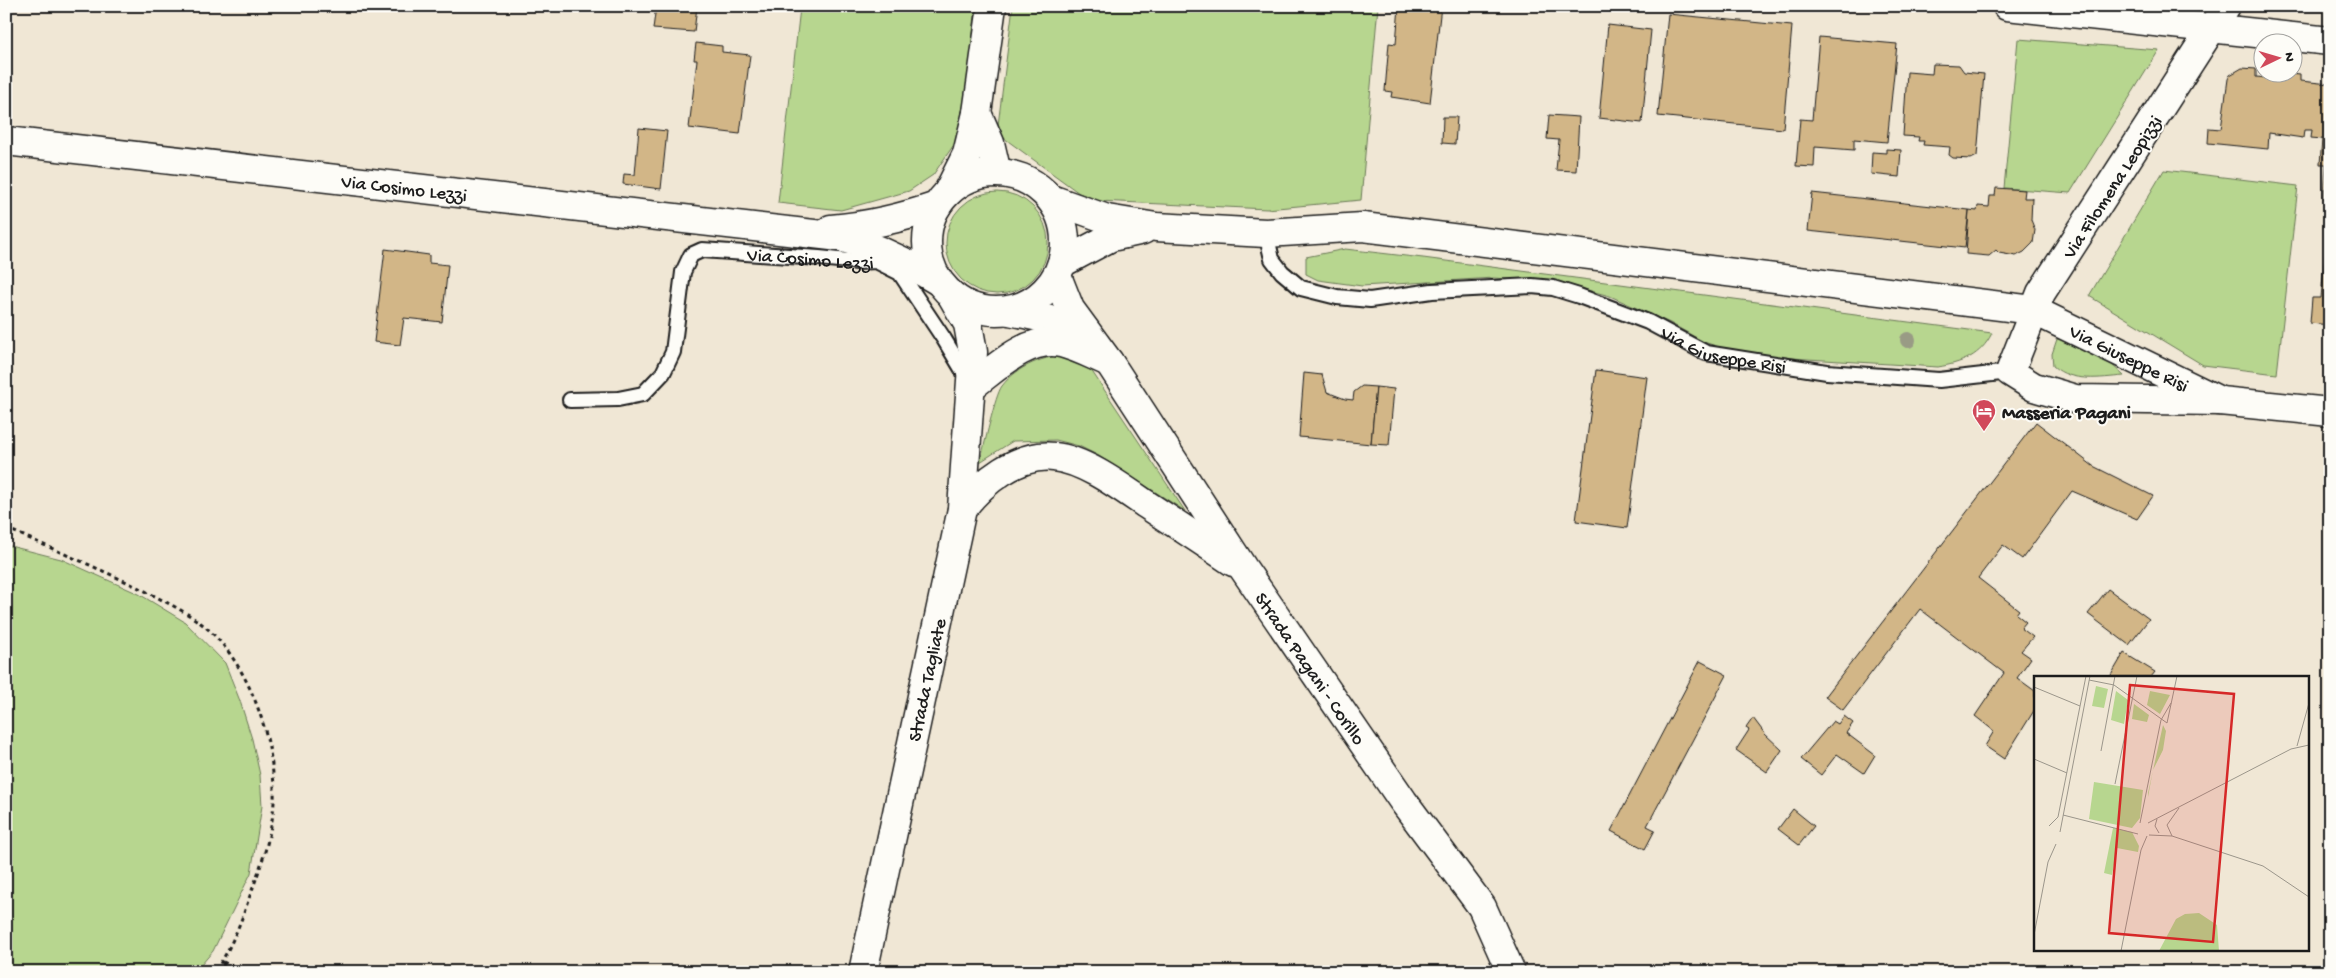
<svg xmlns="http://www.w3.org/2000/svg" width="2336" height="978" viewBox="0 0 2336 978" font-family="'Gochi Hand',sans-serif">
<rect width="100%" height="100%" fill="#f0e7d5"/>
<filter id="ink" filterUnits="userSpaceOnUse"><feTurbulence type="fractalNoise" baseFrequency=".02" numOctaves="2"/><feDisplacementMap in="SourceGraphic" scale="10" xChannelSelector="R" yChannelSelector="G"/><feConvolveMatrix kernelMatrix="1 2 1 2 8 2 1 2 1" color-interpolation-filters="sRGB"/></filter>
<g filter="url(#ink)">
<!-- green -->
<g fill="#b7d68f" stroke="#6a7956">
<path d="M 783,6 L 976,6 L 962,133 L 933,175 L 909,191 L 841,210 L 778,203 L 800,8 Z"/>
<path d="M 1013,6 L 1378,6 L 1361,200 L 1267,209 L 1099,201 L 1079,193 L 997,133 Z"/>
<path d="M 2018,39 L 2159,50 L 2070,193 L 2004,188 Z"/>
<path d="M 2164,170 L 2298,186 L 2277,374 L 2203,365 L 2089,296 Z"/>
<circle cx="997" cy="243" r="51"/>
<path d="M 1345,249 L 1423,258 L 1992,333 C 1981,356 1962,363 1938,367 L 1759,356 L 1725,349 L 1704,342 L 1670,323 L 1610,296 L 1564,284 L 1494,278 L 1362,286 L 1318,280 L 1306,274 L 1306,257 Z"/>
<path d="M 2057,339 L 2064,340 L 2109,362 L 2124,376 C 2100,378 2072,383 2053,366 L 2052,354 Z"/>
<path d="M 1071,354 L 1089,367 L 1185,511 L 1099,456 L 1079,446 L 1056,440 L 1013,441 L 980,462 C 984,448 995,395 1002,386 C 1018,365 1045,356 1071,354 Z"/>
<path d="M 6,545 L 61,559 L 139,594 L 185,622 L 225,663 L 240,701 L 252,739 L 260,775 L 262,806 L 251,873 L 213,951 L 195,972 L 6,972 Z"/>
</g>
<!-- building -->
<g fill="#d2b687" stroke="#1c1c1c">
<path d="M 656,6 L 697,6 L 694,32 L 653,29 Z"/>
<path d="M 1399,6 L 1441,6 L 1430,103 L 1391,97 L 1392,92 L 1385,91 L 1389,43 L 1396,44 Z"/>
<path d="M 1668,14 L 1792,26 L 1783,129 L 1658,116 Z"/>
<path d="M 1608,25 L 1651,30 L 1642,123 L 1599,118 Z"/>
<path d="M 1819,37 L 1897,44 L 1887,142 L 1854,139 L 1854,150 L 1815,147 L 1814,167 L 1796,166 L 1800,119 L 1812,120 Z"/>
<path d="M 696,43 L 722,46 L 722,52 L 750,55 L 740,134 L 689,128 L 697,60 L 694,60 Z"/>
<path d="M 1933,64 L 1959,65 L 1964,72 L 1984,74 L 1977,156 L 1971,159 L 1953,158 L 1949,155 L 1950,147 L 1923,145 L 1924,141 L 1918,141 L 1919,137 L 1903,136 L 1907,72 L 1932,74 Z"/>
<path d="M 2242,68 L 2256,69 L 2256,77 L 2280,79 L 2281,72 L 2300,74 L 2300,81 L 2330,84 L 2330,200 L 2324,199 L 2326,164 L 2320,164 L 2322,139 L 2311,138 L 2312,130 L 2304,130 L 2303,138 L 2269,133 L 2268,149 L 2208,143 L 2209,128 L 2221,129 L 2228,79 L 2230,75 Z"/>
<path d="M 1549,115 L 1579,117 L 1576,171 L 1556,170 L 1559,140 L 1547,139 Z"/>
<path d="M 1443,117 L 1457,117 L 1455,144 L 1442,143 Z"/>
<path d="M 639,128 L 667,131 L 661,189 L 623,184 L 624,174 L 635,175 Z"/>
<path d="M 1886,149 L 1901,150 L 1899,177 L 1871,174 L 1872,152 L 1886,153 Z"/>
<path d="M 1996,188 L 2025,190 L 2024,198 L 2032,198 L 2031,220 L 2035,230 L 2033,243 L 2024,252 L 2016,256 L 1999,253 L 1996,250 L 1989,256 L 1966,254 L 1969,210 L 1977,211 L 1978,206 L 1989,207 L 1990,196 L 1995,196 Z"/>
<path d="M 1812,193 L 1969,210 L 1965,248 L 1808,231 Z"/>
<path d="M 385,249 L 429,255 L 429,263 L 448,265 L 442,322 L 404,318 L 400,345 L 374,342 Z"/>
<path d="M 2325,255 L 2330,256 L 2330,325 L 2310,323 L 2312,298 L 2321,298 Z"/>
<path d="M 1596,370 L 1647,377 L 1627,528 L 1576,521 Z"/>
<path d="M 1304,373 L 1322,375 L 1327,392 L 1345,399 L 1353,400 L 1354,392 L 1362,386 L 1376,387 L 1371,444 L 1299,437 Z"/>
<path d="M 1376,387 L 1394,389 L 1389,445 L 1371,444 Z"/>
<path d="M 2036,422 L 2093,466 L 2153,496 L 2137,519 L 2072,491 L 2022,559 L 2003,545 L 1978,578 L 2019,610 L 2016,614 L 2026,622 L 2021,628 L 2033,637 L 2021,651 L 2031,658 L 2017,678 L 2035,691 L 2035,709 L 2004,759 L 1985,746 L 1994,731 L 1975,716 L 2004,673 L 1920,609 L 1843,710 L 1825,697 Z"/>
<path d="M 2108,589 L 2149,619 L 2129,645 L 2088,614 Z"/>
<path d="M 2124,653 L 2155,672 L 2151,677 L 2110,677 Z"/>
<path d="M 1700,661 L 1727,675 L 1647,826 L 1655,830 L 1645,849 L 1611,831 Z"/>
<path d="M 1844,716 L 1853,723 L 1846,733 L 1875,755 L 1864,773 L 1837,754 L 1821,775 L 1801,759 L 1833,721 L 1838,724 Z"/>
<path d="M 1753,718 L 1765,734 L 1782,750 L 1767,772 L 1736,750 L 1749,730 L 1746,728 Z"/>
<path d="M 1793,809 L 1814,826 L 1799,845 L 1778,829 Z"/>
</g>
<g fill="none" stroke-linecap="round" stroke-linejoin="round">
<!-- service casing -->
<g stroke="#1c1c1c" stroke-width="18">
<g id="service">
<path id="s1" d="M 1266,233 L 1272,259 L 1282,272 L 1301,288 L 1337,297 L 1370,300 L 1432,291 L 1532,286 L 1553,288 L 1579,296 L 1648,322 L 1706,353 L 1827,372 L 1939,380 L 2010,372"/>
<path id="s2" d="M 570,400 L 618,399 L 643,394 L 663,373 L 673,352 L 683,272 L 691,255 L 702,250 L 819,258 L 858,262 L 876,261 L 900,273 L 944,339 L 968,379"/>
</g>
</g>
<!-- minor casing -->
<g stroke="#1c1c1c" stroke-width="31">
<g id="minor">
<path d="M 2007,6 L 2330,41"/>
<path d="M 2226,6 L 2041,293 L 2010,372 L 2034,387 L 2075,399 L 2220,401 L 2330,412"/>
<path d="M 977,113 L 990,143 L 997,173"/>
<path id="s3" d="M 6,141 L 840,237 C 876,247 906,261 938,281"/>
<circle cx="996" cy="242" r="69"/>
<path d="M 948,192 L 967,154 L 977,113 L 992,6"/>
<path id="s4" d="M 1051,199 L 1107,219 L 1156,227 L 1266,233 L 1363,227 L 2033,310 L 2220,401"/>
<path d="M 831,229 C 868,226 902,218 937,206"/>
<path d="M 1062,263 L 1111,237 L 1143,230"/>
<path id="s5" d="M 1057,276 L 1070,309 L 1109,362 L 1243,568 L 1403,801 L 1482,907 L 1511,972"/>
<path d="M 1009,311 C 1042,317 1062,320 1087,342"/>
<path d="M 972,386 C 996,368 1028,336 1061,343 C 1077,347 1094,356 1109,362"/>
<path d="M 962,509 C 982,482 1018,453 1054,457 C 1085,460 1122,488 1147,505 C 1176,524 1205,543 1233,562"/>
<path id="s6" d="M 863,972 L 962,509 L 973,352 L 968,324 L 952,296"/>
</g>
</g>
<!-- path -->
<g stroke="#1c1c1c" stroke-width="3" stroke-dasharray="4 4" stroke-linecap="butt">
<path d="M 6,528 C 54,550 104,570 151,594 C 171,605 195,616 211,632 C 253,672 276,746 274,802 C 272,836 260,869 248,901 C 242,920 227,957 214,972"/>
<path d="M 223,962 L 237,968 L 268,972"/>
<path d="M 223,962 L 225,972"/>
</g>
<!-- service -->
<use href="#service" stroke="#fdfcf7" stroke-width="14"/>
<!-- minor -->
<use href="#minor" stroke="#fdfcf7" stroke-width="28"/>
</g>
<!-- trees -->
<circle fill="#999b85" cx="1908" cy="340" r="8"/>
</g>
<!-- icons -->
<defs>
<g id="hotel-pin" transform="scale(1.25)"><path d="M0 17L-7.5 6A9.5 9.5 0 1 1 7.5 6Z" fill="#d1495b" stroke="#fdfcf7"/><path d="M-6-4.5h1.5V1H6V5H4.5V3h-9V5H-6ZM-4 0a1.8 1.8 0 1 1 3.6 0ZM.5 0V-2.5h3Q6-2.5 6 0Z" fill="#fff"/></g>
</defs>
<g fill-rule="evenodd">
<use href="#hotel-pin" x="1984" y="411"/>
</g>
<g text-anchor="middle" stroke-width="4" stroke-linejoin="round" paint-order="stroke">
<!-- street labels -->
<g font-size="19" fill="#1c1c1c" stroke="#fdfcf7">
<text dy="7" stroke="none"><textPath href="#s3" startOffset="401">Via Cosimo Lezzi</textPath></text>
<text transform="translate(2111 186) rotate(-57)" y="7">Via Filomena Leopizzi</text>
<text dy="7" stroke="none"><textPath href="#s2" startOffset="346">Via Cosimo Lezzi</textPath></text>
<text dy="7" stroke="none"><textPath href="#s1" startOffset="505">Via Giuseppe Risi</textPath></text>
<text dy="7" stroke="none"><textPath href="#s4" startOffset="1099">Via Giuseppe Risi</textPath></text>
<text dy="7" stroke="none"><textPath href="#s5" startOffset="468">Strada Pagani - Corillo</textPath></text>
<text dy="7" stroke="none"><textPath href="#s6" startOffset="299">Strada Tagliate</textPath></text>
</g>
<!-- poi labels -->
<g font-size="19" font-weight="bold" fill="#1c1c1c" stroke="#fdfcf7" text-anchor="start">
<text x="2002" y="418">Masseria Pagani</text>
</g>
</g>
<!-- overview -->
<g transform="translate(2034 676)">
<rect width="275" height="275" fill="#f0e7d5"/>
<path d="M 62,10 L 74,13 L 70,32 L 58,30 ZM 82,15 L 94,24 L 90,48 L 77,44 ZM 116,15 L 136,19 L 126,38 L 113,29 ZM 100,28 L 115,39 L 113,46 L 98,43 ZM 129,49 L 132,55 L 129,74 L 119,94 L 114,121 L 114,117 ZM 60,106 L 109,114 L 106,142 L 98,152 L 55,143 ZM 79,152 L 98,156 L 105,170 L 104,176 L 83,172 L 78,199 L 70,197 ZM 165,237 L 183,249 L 185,275 L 125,275 L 142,243 L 151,238 Z" fill="#b7d68f"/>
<path fill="none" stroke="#9b968b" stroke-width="1" d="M 55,4 L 80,9 L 133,47 L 143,0M 0,11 L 46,30M 263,70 L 275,27M 67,75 L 81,0M 0,83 L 33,97M 81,108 L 103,0M 29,139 L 104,158M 123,143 L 121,150 L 125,157M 106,147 L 127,44 L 137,27M 114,147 L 257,73 L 275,69M 15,150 L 24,141 L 52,0M 26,156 L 56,0M 115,159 L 138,160 L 229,190 L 275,221M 138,160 L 133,149 L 145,132M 0,259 L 14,186 L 22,168M 87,275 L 107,174 L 113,160"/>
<path fill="#d62828" fill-opacity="0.15" stroke="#d62828" stroke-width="2.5" d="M 96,9 L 200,18 L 179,266 L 75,257 Z"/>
<rect width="275" height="275" fill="none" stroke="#1c1c1c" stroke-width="2.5"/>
</g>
<!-- margin -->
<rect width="2336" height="978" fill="none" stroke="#fdfcf7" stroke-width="25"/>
<rect x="12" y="12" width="2311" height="953" fill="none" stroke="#1c1c1c" stroke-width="2" filter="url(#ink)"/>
<!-- north arrow -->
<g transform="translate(2278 58) rotate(85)"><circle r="24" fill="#fdfcf7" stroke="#a3a29f"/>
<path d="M0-4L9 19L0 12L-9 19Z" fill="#d1495b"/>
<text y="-8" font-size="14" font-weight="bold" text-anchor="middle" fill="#1c1c1c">N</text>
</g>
</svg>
